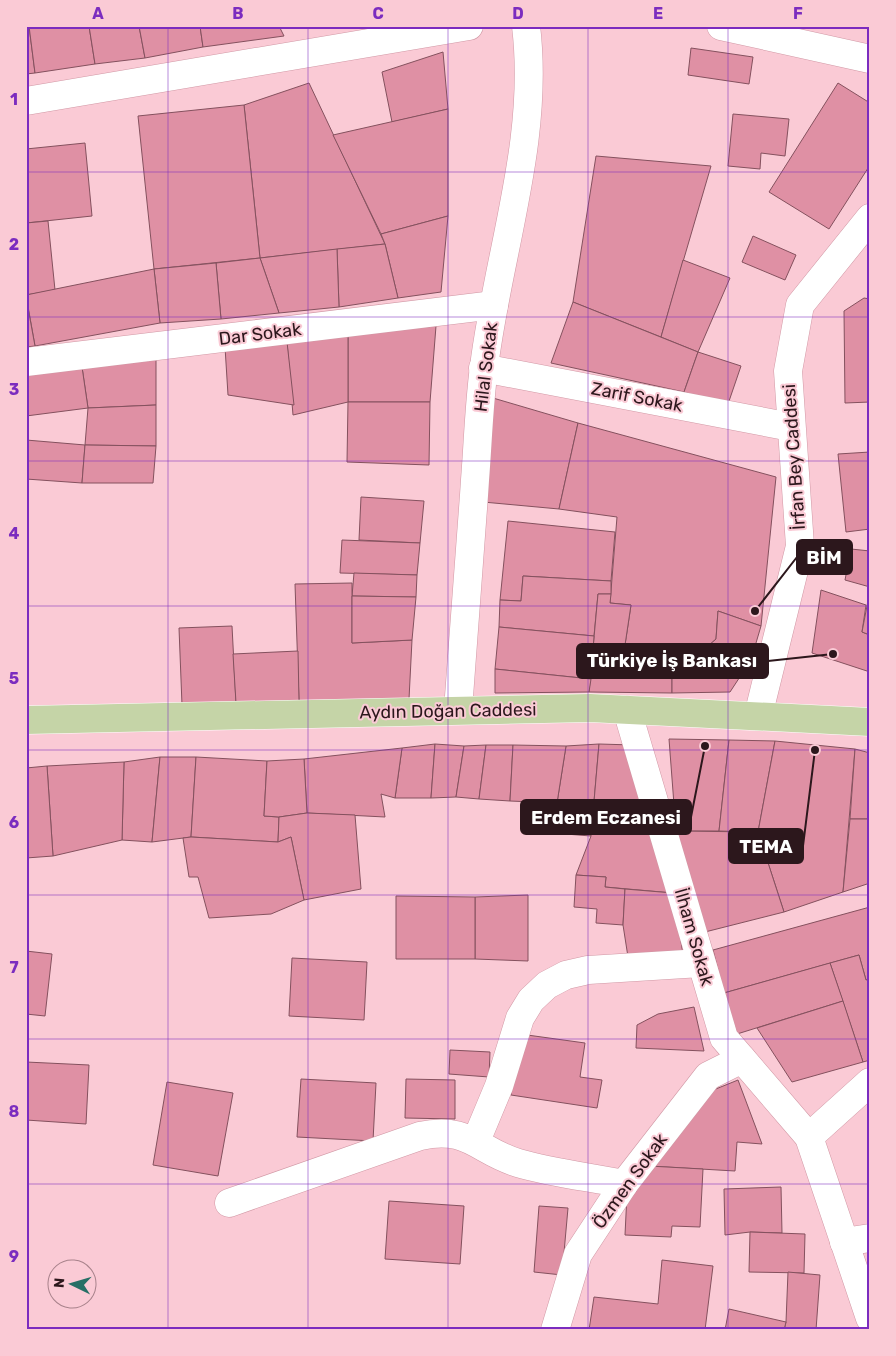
<svg xmlns="http://www.w3.org/2000/svg" width="896" height="1356" viewBox="0 0 896 1356" font-family="Rubik,sans-serif">
<rect width="100%" height="100%" fill="#facad5"/>
<!-- building -->
<g fill="#df90a4" stroke="#84515e">
<path d="M 26,26 L 29,26 L 35,73 L 26,74 Z"/>
<path d="M 29,26 L 89,26 L 95,64 L 35,73 Z"/>
<path d="M 89,26 L 139,26 L 145,58 L 95,64 Z"/>
<path d="M 139,26 L 200,26 L 203,47 L 145,58 Z"/>
<path d="M 200,26 L 279,26 L 284,36 L 203,47 Z"/>
<path d="M 691,48 L 753,57 L 749,84 L 688,75 Z"/>
<path d="M 443,52 L 448,109 L 392,122 L 382,72 Z"/>
<path d="M 309,83 L 385,244 L 260,258 L 244,105 Z"/>
<path d="M 838,83 L 870,103 L 870,165 L 829,229 L 769,192 Z"/>
<path d="M 244,105 L 260,258 L 154,269 L 138,116 Z"/>
<path d="M 448,109 L 448,216 L 381,234 L 333,135 Z"/>
<path d="M 733,114 L 789,119 L 785,156 L 761,153 L 760,169 L 728,166 Z"/>
<path d="M 85,143 L 92,216 L 26,223 L 26,149 Z"/>
<path d="M 596,156 L 711,166 L 661,337 L 573,302 Z"/>
<path d="M 448,216 L 441,292 L 398,298 L 385,244 L 381,234 Z"/>
<path d="M 48,221 L 55,290 L 26,295 L 26,223 Z"/>
<path d="M 753,236 L 796,255 L 785,280 L 742,262 Z"/>
<path d="M 385,244 L 398,298 L 339,307 L 337,249 Z"/>
<path d="M 337,249 L 339,307 L 279,313 L 260,258 Z"/>
<path d="M 260,258 L 279,313 L 221,319 L 216,263 Z"/>
<path d="M 683,260 L 730,278 L 698,352 L 661,337 Z"/>
<path d="M 216,263 L 221,319 L 160,323 L 154,269 Z"/>
<path d="M 154,269 L 160,323 L 35,346 L 26,295 Z"/>
<path d="M 26,297 L 35,346 L 26,347 Z"/>
<path d="M 864,298 L 870,299 L 870,402 L 845,403 L 844,311 Z"/>
<path d="M 573,302 L 698,352 L 684,392 L 551,363 Z"/>
<path d="M 436,326 L 430,402 L 348,402 L 348,334 Z"/>
<path d="M 348,334 L 348,402 L 293,415 L 287,342 Z"/>
<path d="M 287,342 L 294,405 L 228,395 L 225,347 Z"/>
<path d="M 698,352 L 741,366 L 727,407 L 684,392 Z"/>
<path d="M 156,357 L 156,405 L 88,408 L 82,367 Z"/>
<path d="M 82,367 L 88,408 L 26,416 L 26,375 Z"/>
<path d="M 493,398 L 578,423 L 559,509 L 483,502 Z"/>
<path d="M 348,402 L 430,402 L 429,465 L 347,462 Z"/>
<path d="M 156,405 L 156,446 L 85,445 L 88,408 Z"/>
<path d="M 578,423 L 776,477 L 761,626 L 718,611 L 716,639 L 698,655 L 625,645 L 631,605 L 610,603 L 617,517 L 559,509 Z"/>
<path d="M 26,440 L 85,445 L 82,483 L 26,479 Z"/>
<path d="M 85,445 L 156,446 L 153,483 L 82,483 Z"/>
<path d="M 870,452 L 870,529 L 846,532 L 838,454 Z"/>
<path d="M 361,497 L 424,501 L 420,543 L 359,540 Z"/>
<path d="M 508,521 L 615,532 L 611,581 L 523,576 L 521,601 L 500,600 Z"/>
<path d="M 342,540 L 420,543 L 417,575 L 340,573 Z"/>
<path d="M 851,549 L 870,551 L 870,587 L 845,580 Z"/>
<path d="M 354,573 L 417,575 L 416,597 L 352,596 Z"/>
<path d="M 523,576 L 611,581 L 611,594 L 598,594 L 594,636 L 499,627 L 500,600 L 521,601 Z"/>
<path d="M 352,583 L 352,643 L 412,640 L 409,699 L 299,701 L 295,584 Z"/>
<path d="M 821,590 L 866,605 L 862,632 L 870,635 L 870,672 L 812,653 Z"/>
<path d="M 870,590 L 870,635 L 862,632 Z"/>
<path d="M 598,594 L 611,594 L 610,603 L 631,605 L 625,645 L 672,651 L 672,693 L 589,692 Z"/>
<path d="M 352,596 L 416,597 L 412,640 L 352,643 Z"/>
<path d="M 718,611 L 761,626 L 751,660 L 730,692 L 672,693 L 672,651 L 698,655 L 716,639 Z"/>
<path d="M 232,626 L 236,703 L 182,705 L 179,628 Z"/>
<path d="M 499,627 L 594,636 L 591,679 L 495,669 Z"/>
<path d="M 298,651 L 299,701 L 236,703 L 233,654 Z"/>
<path d="M 495,669 L 591,679 L 589,692 L 495,693 Z"/>
<path d="M 669,739 L 729,740 L 719,831 L 676,831 Z"/>
<path d="M 729,740 L 775,741 L 758,832 L 719,831 Z"/>
<path d="M 775,741 L 855,749 L 843,892 L 784,912 L 758,832 Z"/>
<path d="M 435,744 L 431,798 L 395,798 L 402,748 Z"/>
<path d="M 435,744 L 464,746 L 456,797 L 431,798 Z"/>
<path d="M 599,744 L 591,836 L 527,831 L 529,802 L 557,803 L 566,746 Z"/>
<path d="M 599,744 L 633,745 L 673,893 L 605,887 L 606,877 L 576,875 L 591,836 Z"/>
<path d="M 486,745 L 479,799 L 456,797 L 464,746 Z"/>
<path d="M 486,745 L 513,745 L 510,801 L 479,799 Z"/>
<path d="M 513,745 L 566,746 L 557,803 L 510,801 Z"/>
<path d="M 402,748 L 395,798 L 381,794 L 385,817 L 307,813 L 304,759 Z"/>
<path d="M 855,749 L 870,753 L 870,819 L 850,819 Z"/>
<path d="M 160,757 L 152,842 L 122,840 L 124,762 Z"/>
<path d="M 160,757 L 196,757 L 191,837 L 152,842 Z"/>
<path d="M 196,757 L 267,761 L 264,816 L 279,817 L 278,842 L 191,837 Z"/>
<path d="M 304,759 L 307,813 L 279,817 L 264,816 L 267,761 Z"/>
<path d="M 124,762 L 122,840 L 53,856 L 47,766 Z"/>
<path d="M 47,766 L 53,856 L 26,858 L 26,768 Z"/>
<path d="M 307,813 L 355,815 L 361,889 L 304,900 L 291,837 L 278,842 L 279,817 Z"/>
<path d="M 850,819 L 870,819 L 870,883 L 843,892 Z"/>
<path d="M 676,831 L 758,832 L 784,912 L 701,933 Z"/>
<path d="M 191,837 L 278,842 L 291,837 L 304,900 L 271,914 L 209,918 L 198,877 L 189,877 L 183,838 Z"/>
<path d="M 576,875 L 606,877 L 605,887 L 625,889 L 623,925 L 596,923 L 597,909 L 574,907 Z"/>
<path d="M 625,889 L 673,893 L 683,954 L 628,957 L 623,925 Z"/>
<path d="M 528,895 L 528,961 L 475,959 L 475,897 Z"/>
<path d="M 396,896 L 475,897 L 475,959 L 396,959 Z"/>
<path d="M 870,907 L 870,979 L 866,980 L 859,955 L 724,993 L 713,950 Z"/>
<path d="M 26,951 L 52,954 L 45,1016 L 26,1014 Z"/>
<path d="M 859,955 L 866,980 L 870,979 L 870,1060 L 863,1062 L 830,963 Z"/>
<path d="M 292,958 L 367,962 L 364,1020 L 289,1016 Z"/>
<path d="M 830,963 L 843,1001 L 737,1034 L 724,993 Z"/>
<path d="M 843,1001 L 863,1062 L 792,1082 L 757,1028 Z"/>
<path d="M 694,1007 L 704,1051 L 636,1048 L 637,1025 L 658,1014 Z"/>
<path d="M 520,1034 L 585,1043 L 580,1077 L 602,1080 L 597,1108 L 511,1095 Z"/>
<path d="M 450,1050 L 490,1052 L 489,1077 L 449,1074 Z"/>
<path d="M 26,1062 L 89,1065 L 86,1124 L 26,1120 Z"/>
<path d="M 301,1079 L 376,1083 L 373,1141 L 297,1137 Z"/>
<path d="M 406,1079 L 455,1080 L 455,1119 L 405,1118 Z"/>
<path d="M 738,1080 L 762,1144 L 737,1142 L 735,1171 L 649,1166 L 701,1095 Z"/>
<path d="M 167,1082 L 233,1093 L 218,1176 L 153,1165 Z"/>
<path d="M 649,1166 L 703,1169 L 700,1227 L 672,1226 L 671,1237 L 625,1235 L 627,1194 Z"/>
<path d="M 781,1187 L 782,1233 L 750,1232 L 725,1235 L 724,1189 Z"/>
<path d="M 389,1201 L 464,1206 L 460,1264 L 385,1259 Z"/>
<path d="M 539,1206 L 568,1208 L 562,1275 L 534,1272 Z"/>
<path d="M 750,1232 L 805,1234 L 804,1273 L 749,1272 Z"/>
<path d="M 662,1260 L 713,1266 L 705,1330 L 589,1330 L 594,1297 L 658,1304 Z"/>
<path d="M 788,1272 L 820,1275 L 816,1330 L 784,1330 L 786,1322 Z"/>
<path d="M 729,1309 L 786,1322 L 784,1330 L 725,1330 Z"/>
</g>
<g fill="none" stroke-linecap="round" stroke-linejoin="round">
<!-- minor casing -->
<g stroke="#d198a5" stroke-width="29">
<g id="minor">
<path d="M 721,26 L 870,59"/>
<path d="M 26,101 L 469,26"/>
<path d="M 26,362 L 494,305"/>
<path d="M 483,368 L 791,427"/>
<path d="M 458,710 C 464,634 470,557 475,480 C 478,442 479,404 484,367 C 498,253 540,141 526,26"/>
<path d="M 627,710 L 724,1038 L 809,1137 L 870,1318"/>
<path d="M 758,716 L 800,546 L 788,371 L 800,305 L 870,218"/>
<path d="M 809,1137 L 870,1082"/>
<path d="M 476,1141 L 499,1086 L 520,1018 L 531,1000 L 547,985 L 566,975 L 588,970 L 701,963"/>
<path d="M 229,1203 L 420,1136 C 468,1125 478,1151 518,1163 C 552,1173 589,1177 624,1184"/>
<path d="M 844,1242 L 870,1238"/>
<path d="M 555,1330 L 578,1254 L 624,1184 L 708,1076 L 742,1059"/>
</g>
</g>
<!-- major casing -->
<g stroke="#fff" stroke-width="29">
<path id="major" d="M 26,720 L 590,708 L 870,722"/>
</g>
<!-- minor -->
<use href="#minor" stroke="#fff" stroke-width="28"/>
<!-- major -->
<use href="#major" stroke="#c5d4a7" stroke-width="28"/>
</g>
<!-- grid -->
<path fill="none" stroke="#7b2cbf" stroke-width="1" stroke-opacity="0.55" d="M 168,26 L 168,1330M 308,26 L 308,1330M 448,26 L 448,1330M 588,26 L 588,1330M 728,26 L 728,1330M 26,172 L 870,172M 26,317 L 870,317M 26,461 L 870,461M 26,606 L 870,606M 26,750 L 870,750M 26,895 L 870,895M 26,1039 L 870,1039M 26,1184 L 870,1184"/>
<g text-anchor="middle" stroke-width="4" stroke-linejoin="round" paint-order="stroke">
<!-- street labels -->
<g font-size="18" fill="#2c171c" stroke="#facad5">
<text transform="translate(260 334) rotate(-7)" y="6">Dar Sokak</text>
<text transform="translate(486 367) rotate(-83)" y="6">Hilal Sokak</text>
<text transform="translate(637 397) rotate(11)" y="6">Zarif Sokak</text>
<text transform="translate(794 457) rotate(-94)" y="6">İrfan Bey Caddesi</text>
<text transform="translate(448 711) rotate(-1)" y="6">Aydın Doğan Caddesi</text>
<text transform="translate(694 937) rotate(74)" y="6">İlham Sokak</text>
<text transform="translate(630 1181) rotate(-54)" y="6">Özmen Sokak</text>
</g>
</g>
<!-- callouts -->
<path fill="none" stroke="#2c171c" stroke-width="2" d="M755 611L797 557M833 654L768 661M705 746L691 817M815 750L803 846"/>
<g fill="#2c171c" stroke="#facad5" stroke-width="2">
<circle cx="755" cy="611" r="5"/>
<circle cx="833" cy="654" r="5"/>
<circle cx="705" cy="746" r="5"/>
<circle cx="815" cy="750" r="5"/>
</g>
<g fill="#2c171c" stroke="#2c171c" stroke-width="2">
<rect x="797" y="540" width="55" height="34" rx="5"/>
<rect x="577" y="644" width="191" height="34" rx="5"/>
<rect x="521" y="800" width="170" height="34" rx="5"/>
<rect x="729" y="829" width="74" height="34" rx="5"/>
</g>
<g font-size="19" text-anchor="middle" font-weight="bold" fill="#fff">
<text x="824" y="564">BİM</text>
<text x="672" y="667">Türkiye İş Bankası</text>
<text x="606" y="824">Erdem Eczanesi</text>
<text x="766" y="853">TEMA</text>
</g>
<!-- border -->
<rect width="896" height="1356" fill="none" stroke="#facad5" stroke-width="55"/>
<!-- north arrow -->
<g transform="translate(72 1284) rotate(275)"><circle r="24" fill="#facad5" stroke="#a8828b"/>
<path d="M0-4L9 19L0 12L-9 19Z" fill="#276f66"/>
<text y="-8" font-size="14" font-weight="bold" text-anchor="middle" fill="#2c171c">N</text>
</g>
<rect x="28" y="28" width="840" height="1300" fill="none" stroke="#7b2cbf" stroke-width="2"/>
<g font-size="16" text-anchor="middle" font-weight="bold" fill="#7b2cbf">
<text x="98" y="19">A</text>
<text x="238" y="19">B</text>
<text x="378" y="19">C</text>
<text x="518" y="19">D</text>
<text x="658" y="19">E</text>
<text x="798" y="19">F</text>
<text x="14" y="105">1</text>
<text x="14" y="250">2</text>
<text x="14" y="395">3</text>
<text x="14" y="539">4</text>
<text x="14" y="684">5</text>
<text x="14" y="828">6</text>
<text x="14" y="973">7</text>
<text x="14" y="1117">8</text>
<text x="14" y="1262">9</text>
</g>
</svg>
